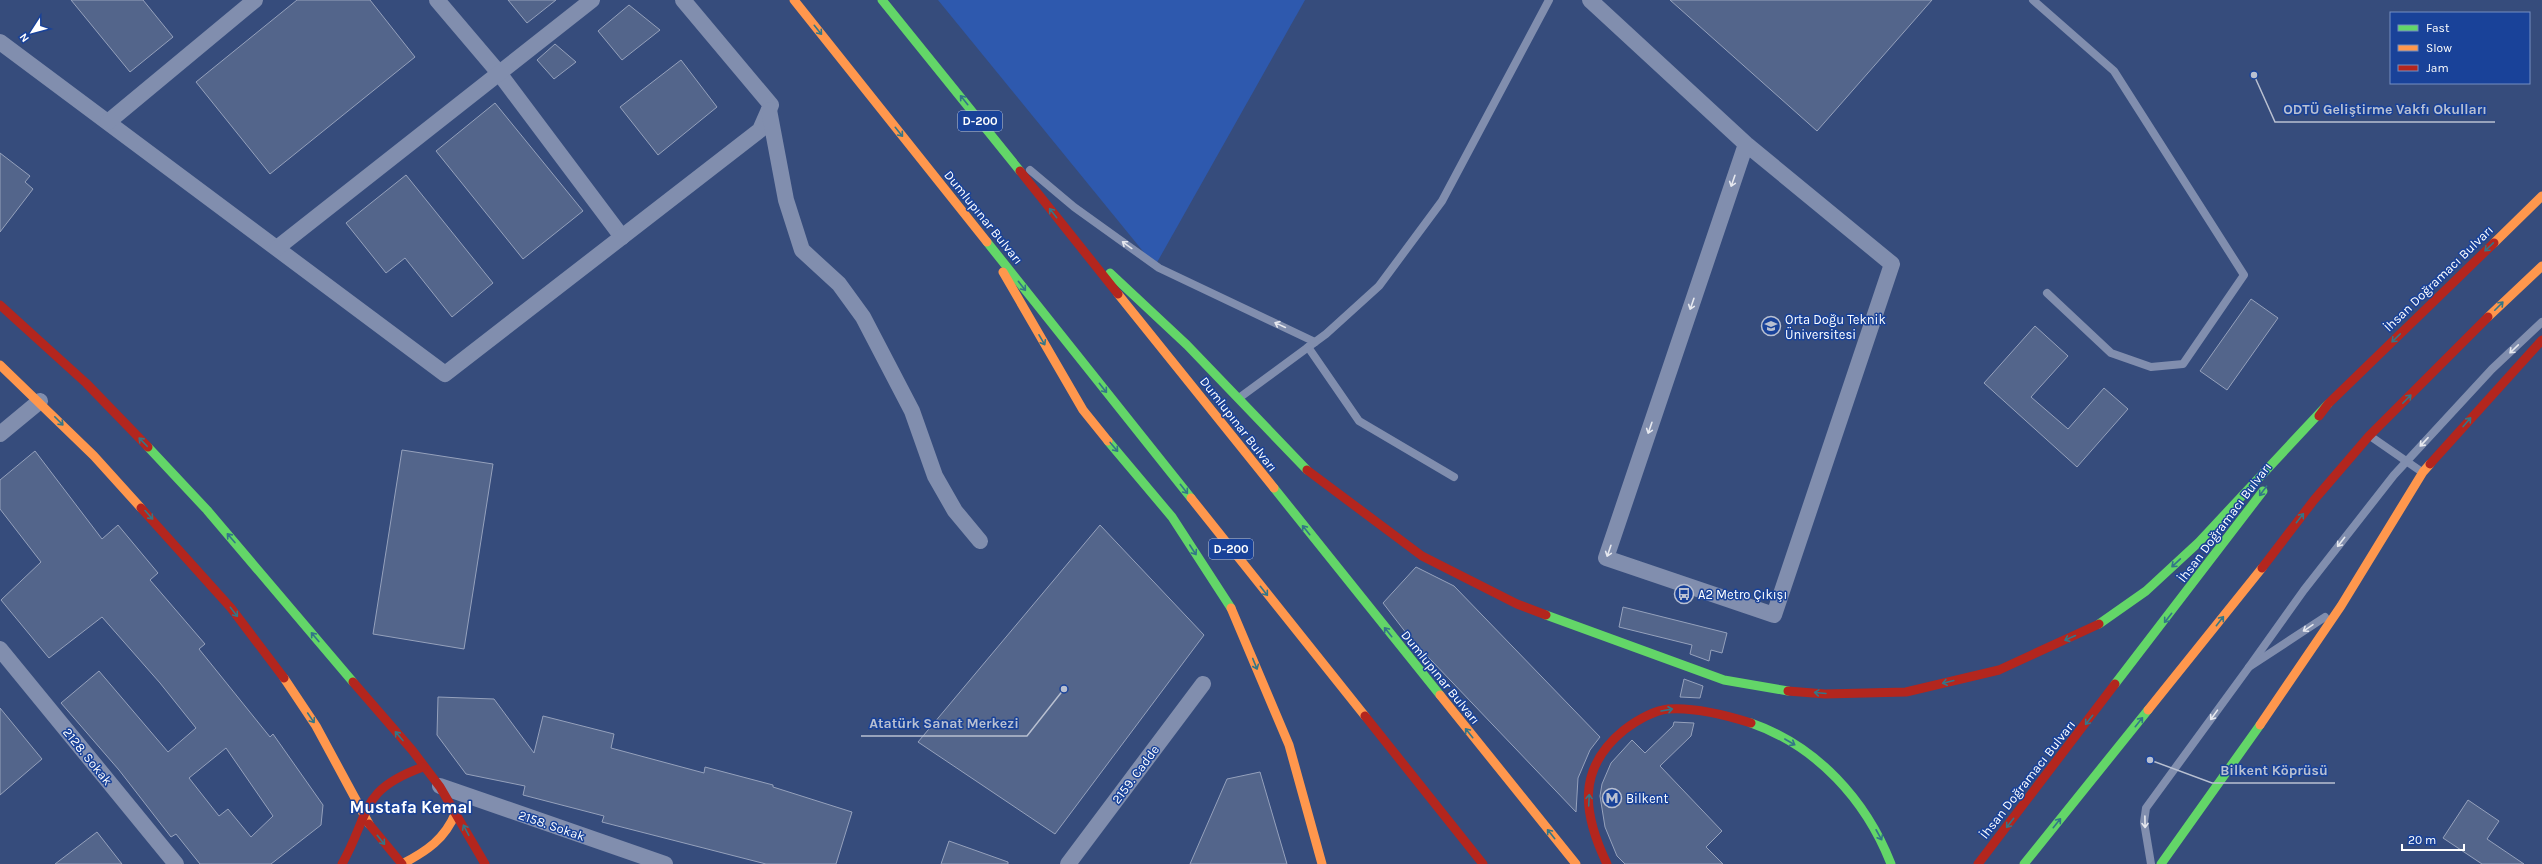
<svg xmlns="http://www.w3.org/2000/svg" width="2542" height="864" viewBox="0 0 2542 864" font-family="Karla,sans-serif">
<rect width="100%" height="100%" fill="#364c7c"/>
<!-- green -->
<path fill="#2e59ae" d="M 938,0 L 1305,0 L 1155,266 Z"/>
<!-- building -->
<g fill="#53658b" stroke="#95a1bc" fill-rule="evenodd">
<path d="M 71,0 L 143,0 L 173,37 L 130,72 Z"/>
<path d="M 297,0 L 370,0 L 415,57 L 270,174 L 196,82 Z"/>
<path d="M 508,0 L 556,0 L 527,23 Z"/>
<path d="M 1670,0 L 1932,0 L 1817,131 Z"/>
<path d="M 629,5 L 660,30 L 622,60 L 598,31 Z"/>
<path d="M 555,44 L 576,62 L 554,79 L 537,60 Z"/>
<path d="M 681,60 L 717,107 L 658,155 L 620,107 Z"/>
<path d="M 495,103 L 583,211 L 523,259 L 436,151 Z"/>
<path d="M 0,153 L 30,176 L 25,182 L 33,189 L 0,232 Z"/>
<path d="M 406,175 L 493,283 L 452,317 L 405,258 L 386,273 L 346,223 Z"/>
<path d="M 2251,299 L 2278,318 L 2227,390 L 2200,371 Z"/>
<path d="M 2035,326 L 2068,356 L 2031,397 L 2068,429 L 2104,388 L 2128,409 L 2077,467 L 1984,383 Z"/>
<path d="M 402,450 L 493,464 L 464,649 L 373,634 Z"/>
<path d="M 35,451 L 102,539 L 118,525 L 158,573 L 150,580 L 205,644 L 199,649 L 270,737 L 273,734 L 323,805 L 321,825 L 271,864 L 200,864 L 176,834 L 171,837 L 119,770 L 61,703 L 99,671 L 168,752 L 196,728 L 160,683 L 102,617 L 49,658 L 1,600 L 41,562 L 0,509 L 0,480 ZM 226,748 L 273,816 L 251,837 L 228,809 L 219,816 L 189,778 Z"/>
<path d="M 1100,525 L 1204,635 L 1055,834 L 918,742 Z"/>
<path d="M 1416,567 L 1454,586 L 1600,737 L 1590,750 L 1578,778 L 1576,812 L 1410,638 L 1383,603 Z"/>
<path d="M 1623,607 L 1727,633 L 1722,653 L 1711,650 L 1709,661 L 1690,654 L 1692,645 L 1619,627 Z"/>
<path d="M 1684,679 L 1703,686 L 1700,698 L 1680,697 Z"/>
<path d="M 438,697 L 494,699 L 534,753 L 543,716 L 614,734 L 611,748 L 704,773 L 705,767 L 773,785 L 773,787 L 852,812 L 836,864 L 766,864 L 602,822 L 604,816 L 523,795 L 525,786 L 466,774 L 437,735 Z"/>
<path d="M 0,708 L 42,759 L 0,795 Z"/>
<path d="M 1674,722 L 1694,723 L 1691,736 L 1660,766 L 1722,831 L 1706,847 L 1723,864 L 1625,864 L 1617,856 L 1605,827 L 1600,796 L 1602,784 L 1611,763 L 1632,740 L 1645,753 L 1673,726 Z"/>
<path d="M 1260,772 L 1287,864 L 1190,864 L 1227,779 Z"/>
<path d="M 2468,800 L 2499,821 L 2487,839 L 2524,864 L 2482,864 L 2443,838 Z"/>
<path d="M 97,832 L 122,864 L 55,864 Z"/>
<path d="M 949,841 L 1008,862 L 1008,864 L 941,864 Z"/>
</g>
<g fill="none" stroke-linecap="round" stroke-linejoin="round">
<!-- lane -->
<g stroke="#818eae" stroke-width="8">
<path d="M 2033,0 L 2114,71 L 2244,275 L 2183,364 L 2151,367 L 2111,353 L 2047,293"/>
<path d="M 1030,170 L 1074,207 L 1159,268 L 1315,342"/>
<path d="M 1308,347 L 1359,421 L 1454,477"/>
<path d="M 1239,398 L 1326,334 L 1379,286 L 1442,201 L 1549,0"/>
<path d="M 2370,436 L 2422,472"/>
<path d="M 2249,667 L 2304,590 L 2394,475 L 2492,369 L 2542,322"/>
<path d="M 2151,864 L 2144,822 L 2146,808 L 2249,667 L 2325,617"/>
</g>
<!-- street -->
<g stroke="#818eae" stroke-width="16">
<path d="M 437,0 L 499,73 L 622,237"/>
<path d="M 1590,0 L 1746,144 L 1892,264 L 1774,615 L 1606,558 L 1746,144"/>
<path d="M 0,42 L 445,374 L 760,130 L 771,105 L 683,0"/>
<path d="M 769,110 L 786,200 L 802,250 L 839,284 L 863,317 L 912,411 L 935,476 L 955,511 L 980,541"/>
<path d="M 108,122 L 255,0"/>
<path d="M 277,248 L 592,0"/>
<path d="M 0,434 L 40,401"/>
<path d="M 0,649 L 176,864"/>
<path d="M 440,786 L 665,864"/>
<path d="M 1068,864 L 1203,684"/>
</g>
<!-- fast -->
<g stroke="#63d668" stroke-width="9">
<path d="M 882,0 L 1020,171"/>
<path d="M 987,242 L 1191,498"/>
<path d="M 1110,273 L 1187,345 L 1307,470"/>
<path d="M 1108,441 L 1172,517 L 1231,608"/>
<path d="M 148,447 L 207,510 L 353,682"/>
<path d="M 1274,488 L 1440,695"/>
<path d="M 1546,615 L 1724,680 L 1788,691"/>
<path d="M 2099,624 L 2146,591 L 2199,542 L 2328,404"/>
<path d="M 2115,684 L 2263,491"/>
<path d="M 1751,723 C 1817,746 1866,800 1891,864"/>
<path d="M 2024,864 L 2148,710"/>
<path d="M 2161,864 L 2260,725"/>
</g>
<!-- slow -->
<g stroke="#ff974d" stroke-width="9">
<path d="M 794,0 L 987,242"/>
<path d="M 2494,243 L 2542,196"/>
<path d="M 1003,272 L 1083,410 L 1108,441"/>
<path d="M 1118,294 L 1274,488"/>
<path d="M 2488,317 L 2542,266"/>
<path d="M 0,365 L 94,456 L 141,508"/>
<path d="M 1191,498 L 1365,716"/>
<path d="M 1231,608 L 1289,745 L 1322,864"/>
<path d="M 284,678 L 316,726 L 369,824"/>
<path d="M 1440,695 L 1576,864"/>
<path d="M 2148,710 L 2262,568"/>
<path d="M 2260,725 L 2341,606 L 2423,472 L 2430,464"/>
<path d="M 402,864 C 427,851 445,839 456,812"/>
</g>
<!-- jam -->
<g stroke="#b3261e" stroke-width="9">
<path d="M 1020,171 L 1118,294"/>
<path d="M 0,305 L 86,383 L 148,447"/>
<path d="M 2319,416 L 2328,404 L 2494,243"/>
<path d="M 2430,464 L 2542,340"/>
<path d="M 1307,470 L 1422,556 L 1517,604 L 1546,615"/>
<path d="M 141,508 L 231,608 L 284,678"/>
<path d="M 2262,568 L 2314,500 L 2369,436 L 2488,317"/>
<path d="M 353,682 L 412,750 L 440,787 L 485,864"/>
<path d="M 1788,691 L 1825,694 L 1906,692 L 1999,670 L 2099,624"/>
<path d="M 1365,716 L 1483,864"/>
<path d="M 369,824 L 402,864"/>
<path d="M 342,864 C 371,812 359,790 423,767"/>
<path d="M 1607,864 C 1583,814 1576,769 1624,730 C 1636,721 1652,711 1668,709 C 1695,707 1726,715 1751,723"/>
<path d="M 1978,864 L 2115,684"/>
</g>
</g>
<!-- one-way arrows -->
<defs><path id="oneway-shaft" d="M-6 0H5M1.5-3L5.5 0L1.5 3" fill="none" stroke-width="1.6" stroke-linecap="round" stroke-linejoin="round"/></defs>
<g stroke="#337688">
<use href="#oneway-shaft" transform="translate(818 30) rotate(51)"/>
<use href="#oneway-shaft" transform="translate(964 100) rotate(-129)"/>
<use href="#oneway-shaft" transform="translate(899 132) rotate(51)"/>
<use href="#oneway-shaft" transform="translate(1053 213) rotate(-128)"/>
<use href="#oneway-shaft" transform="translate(2489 247) rotate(136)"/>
<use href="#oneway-shaft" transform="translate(1022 286) rotate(52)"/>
<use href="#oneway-shaft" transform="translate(2499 306) rotate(-45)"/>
<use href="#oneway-shaft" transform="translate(2396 338) rotate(136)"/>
<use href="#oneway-shaft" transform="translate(1042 340) rotate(60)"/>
<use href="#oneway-shaft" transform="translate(1103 388) rotate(52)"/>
<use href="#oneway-shaft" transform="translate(2407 399) rotate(-45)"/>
<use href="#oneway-shaft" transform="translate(59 421) rotate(45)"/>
<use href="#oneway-shaft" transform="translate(2467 422) rotate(-49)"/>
<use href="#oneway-shaft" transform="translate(143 442) rotate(-134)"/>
<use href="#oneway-shaft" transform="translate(1114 447) rotate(50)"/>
<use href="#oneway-shaft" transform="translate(1184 489) rotate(52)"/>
<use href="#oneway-shaft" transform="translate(2263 491) rotate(127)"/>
<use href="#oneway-shaft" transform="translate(149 515) rotate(48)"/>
<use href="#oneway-shaft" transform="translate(2300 518) rotate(-52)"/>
<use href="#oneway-shaft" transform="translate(1306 530) rotate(-129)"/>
<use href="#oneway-shaft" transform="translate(231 538) rotate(-131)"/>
<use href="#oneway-shaft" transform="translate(1193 550) rotate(57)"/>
<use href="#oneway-shaft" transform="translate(2176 563) rotate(137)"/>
<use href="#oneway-shaft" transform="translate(1264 591) rotate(52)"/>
<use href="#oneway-shaft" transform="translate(234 612) rotate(52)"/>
<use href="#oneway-shaft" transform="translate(2168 618) rotate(128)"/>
<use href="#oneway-shaft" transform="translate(2220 621) rotate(-52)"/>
<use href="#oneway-shaft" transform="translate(1388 632) rotate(-129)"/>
<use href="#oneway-shaft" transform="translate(315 637) rotate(-130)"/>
<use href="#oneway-shaft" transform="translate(2070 638) rotate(156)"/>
<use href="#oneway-shaft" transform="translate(1255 664) rotate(68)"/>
<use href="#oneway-shaft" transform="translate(1948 682) rotate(166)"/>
<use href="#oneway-shaft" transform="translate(1820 693) rotate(-175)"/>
<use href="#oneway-shaft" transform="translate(1667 710) rotate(-10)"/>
<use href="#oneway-shaft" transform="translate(311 718) rotate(56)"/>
<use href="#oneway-shaft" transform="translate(2089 720) rotate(128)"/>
<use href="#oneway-shaft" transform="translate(2139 722) rotate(-51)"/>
<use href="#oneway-shaft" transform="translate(1469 733) rotate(-129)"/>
<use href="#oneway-shaft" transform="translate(399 736) rotate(-131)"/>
<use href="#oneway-shaft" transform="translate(1790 742) rotate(30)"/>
<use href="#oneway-shaft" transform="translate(1589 800) rotate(-87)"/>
<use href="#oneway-shaft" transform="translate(2010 823) rotate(128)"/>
<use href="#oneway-shaft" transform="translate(2057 823) rotate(-51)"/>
<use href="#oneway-shaft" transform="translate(466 830) rotate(-118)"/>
<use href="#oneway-shaft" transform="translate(1551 834) rotate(-129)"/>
<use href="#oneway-shaft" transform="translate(1879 835) rotate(61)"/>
<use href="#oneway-shaft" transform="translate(381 840) rotate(51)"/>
</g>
<g stroke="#e6e8ef">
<use href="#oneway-shaft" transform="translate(1733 181) rotate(109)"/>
<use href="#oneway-shaft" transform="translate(1127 245) rotate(-144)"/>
<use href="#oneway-shaft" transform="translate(1692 304) rotate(109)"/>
<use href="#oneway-shaft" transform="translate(1280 325) rotate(-155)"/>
<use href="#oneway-shaft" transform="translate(2514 349) rotate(136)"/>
<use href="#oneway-shaft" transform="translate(1650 428) rotate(109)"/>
<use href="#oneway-shaft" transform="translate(2424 442) rotate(133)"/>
<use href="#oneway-shaft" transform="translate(2341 542) rotate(128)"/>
<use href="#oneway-shaft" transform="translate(1609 551) rotate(109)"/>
<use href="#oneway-shaft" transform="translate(2308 628) rotate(146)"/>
<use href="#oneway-shaft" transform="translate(2214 715) rotate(126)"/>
<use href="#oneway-shaft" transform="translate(2145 822) rotate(89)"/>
</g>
<!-- icons -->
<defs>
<g id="university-ring" transform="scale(1)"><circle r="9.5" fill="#194299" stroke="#b9c0d1" stroke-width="1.5"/><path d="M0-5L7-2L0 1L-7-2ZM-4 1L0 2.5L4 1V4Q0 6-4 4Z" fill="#b9c0d1"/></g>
<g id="bus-ring" transform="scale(1)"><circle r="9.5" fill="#194299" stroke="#b9c0d1" stroke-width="1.5"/><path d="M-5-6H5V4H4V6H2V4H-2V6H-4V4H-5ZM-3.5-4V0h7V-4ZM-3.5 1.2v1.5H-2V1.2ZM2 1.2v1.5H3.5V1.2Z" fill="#b9c0d1"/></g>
<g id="metro-ring" transform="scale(1)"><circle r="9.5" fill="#194299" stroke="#b9c0d1" stroke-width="1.5"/><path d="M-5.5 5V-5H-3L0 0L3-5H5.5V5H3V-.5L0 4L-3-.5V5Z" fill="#b9c0d1"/></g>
</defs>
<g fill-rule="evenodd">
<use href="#university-ring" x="1771" y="326"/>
<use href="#bus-ring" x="1684" y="594"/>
<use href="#metro-ring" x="1612" y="798"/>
</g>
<g text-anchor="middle" stroke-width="3" stroke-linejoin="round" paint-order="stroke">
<!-- shield labels -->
<g fill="#194299" stroke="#bac6e0" stroke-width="1">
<rect x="958" y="111" width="44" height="20" rx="3"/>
<rect x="1209" y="539" width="44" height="20" rx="3"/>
</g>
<g font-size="12" font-weight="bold" fill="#fff">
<text x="980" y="125">D-200</text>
<text x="1231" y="553">D-200</text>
</g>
<!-- street labels -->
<g font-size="13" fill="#fff" stroke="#194299">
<text transform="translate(984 217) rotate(51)" y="5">Dumlupınar Bulvarı</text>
<text transform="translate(2438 278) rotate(-44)" y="5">İhsan Doğramacı Bulvarı</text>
<text transform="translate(1239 424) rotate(52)" y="5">Dumlupınar Bulvarı</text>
<text transform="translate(2224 522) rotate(-53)" y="5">İhsan Doğramacı Bulvarı</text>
<text transform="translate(1441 677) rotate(51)" y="5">Dumlupınar Bulvarı</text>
<text transform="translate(88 756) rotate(51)" y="5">2128. Sokak</text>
<text transform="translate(1135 774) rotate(-53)" y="5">2159. Cadde</text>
<text transform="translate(2027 779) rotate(-52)" y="5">İhsan Doğramacı Bulvarı</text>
<text transform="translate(552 825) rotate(19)" y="5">2158. Sokak</text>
</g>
<!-- poi labels -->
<g font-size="13" fill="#fff" stroke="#194299" text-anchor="start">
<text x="1785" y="324">Orta Doğu Teknik<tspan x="1785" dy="15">Üniversitesi</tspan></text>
<text x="1698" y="599">A2 Metro Çıkışı</text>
<text x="1626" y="803">Bilkent</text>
</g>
<!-- district labels -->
<g font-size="17" font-weight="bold" fill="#fff" stroke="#194299">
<text x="411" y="813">Mustafa Kemal</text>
</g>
</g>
<!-- callouts -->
<path fill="none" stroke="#b9c0d1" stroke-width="1.5" d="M2254 75L2275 122H2495M1064 689L1027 736H861M2150 760L2212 783H2335"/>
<g fill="#b9c0d1" stroke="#194299" stroke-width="1.5">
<circle cx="2254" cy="75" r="4"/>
<circle cx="1064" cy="689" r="4"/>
<circle cx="2150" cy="760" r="4"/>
</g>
<g font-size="14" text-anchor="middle" font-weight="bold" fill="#b9c0d1" stroke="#194299" stroke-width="3" stroke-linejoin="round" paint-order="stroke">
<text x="2385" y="114">ODTÜ Geliştirme Vakfı Okulları</text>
<text x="944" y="728">Atatürk Sanat Merkezi</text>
<text x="2274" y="775">Bilkent Köprüsü</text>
</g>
<!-- legend -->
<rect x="2390" y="12" width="140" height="72" fill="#194299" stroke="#758ec2"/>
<rect x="2398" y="25" width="20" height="6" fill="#63d668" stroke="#758ec2"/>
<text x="2426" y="32" font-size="12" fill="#ffffff">Fast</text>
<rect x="2398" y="45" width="20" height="6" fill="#ff974d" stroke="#758ec2"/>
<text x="2426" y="52" font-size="12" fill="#ffffff">Slow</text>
<rect x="2398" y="65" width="20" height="6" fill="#b3261e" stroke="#758ec2"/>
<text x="2426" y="72" font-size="12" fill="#ffffff">Jam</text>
<!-- north arrow -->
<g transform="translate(32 32) rotate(234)" stroke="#194299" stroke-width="3" paint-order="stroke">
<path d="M0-3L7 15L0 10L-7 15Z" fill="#ffffff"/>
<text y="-6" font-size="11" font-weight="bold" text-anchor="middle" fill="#ffffff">N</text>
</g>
<!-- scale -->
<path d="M2402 844v6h62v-6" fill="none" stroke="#ffffff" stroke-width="2"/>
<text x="2408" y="844" font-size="12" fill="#ffffff" stroke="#194299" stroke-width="3" paint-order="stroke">20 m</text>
</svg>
